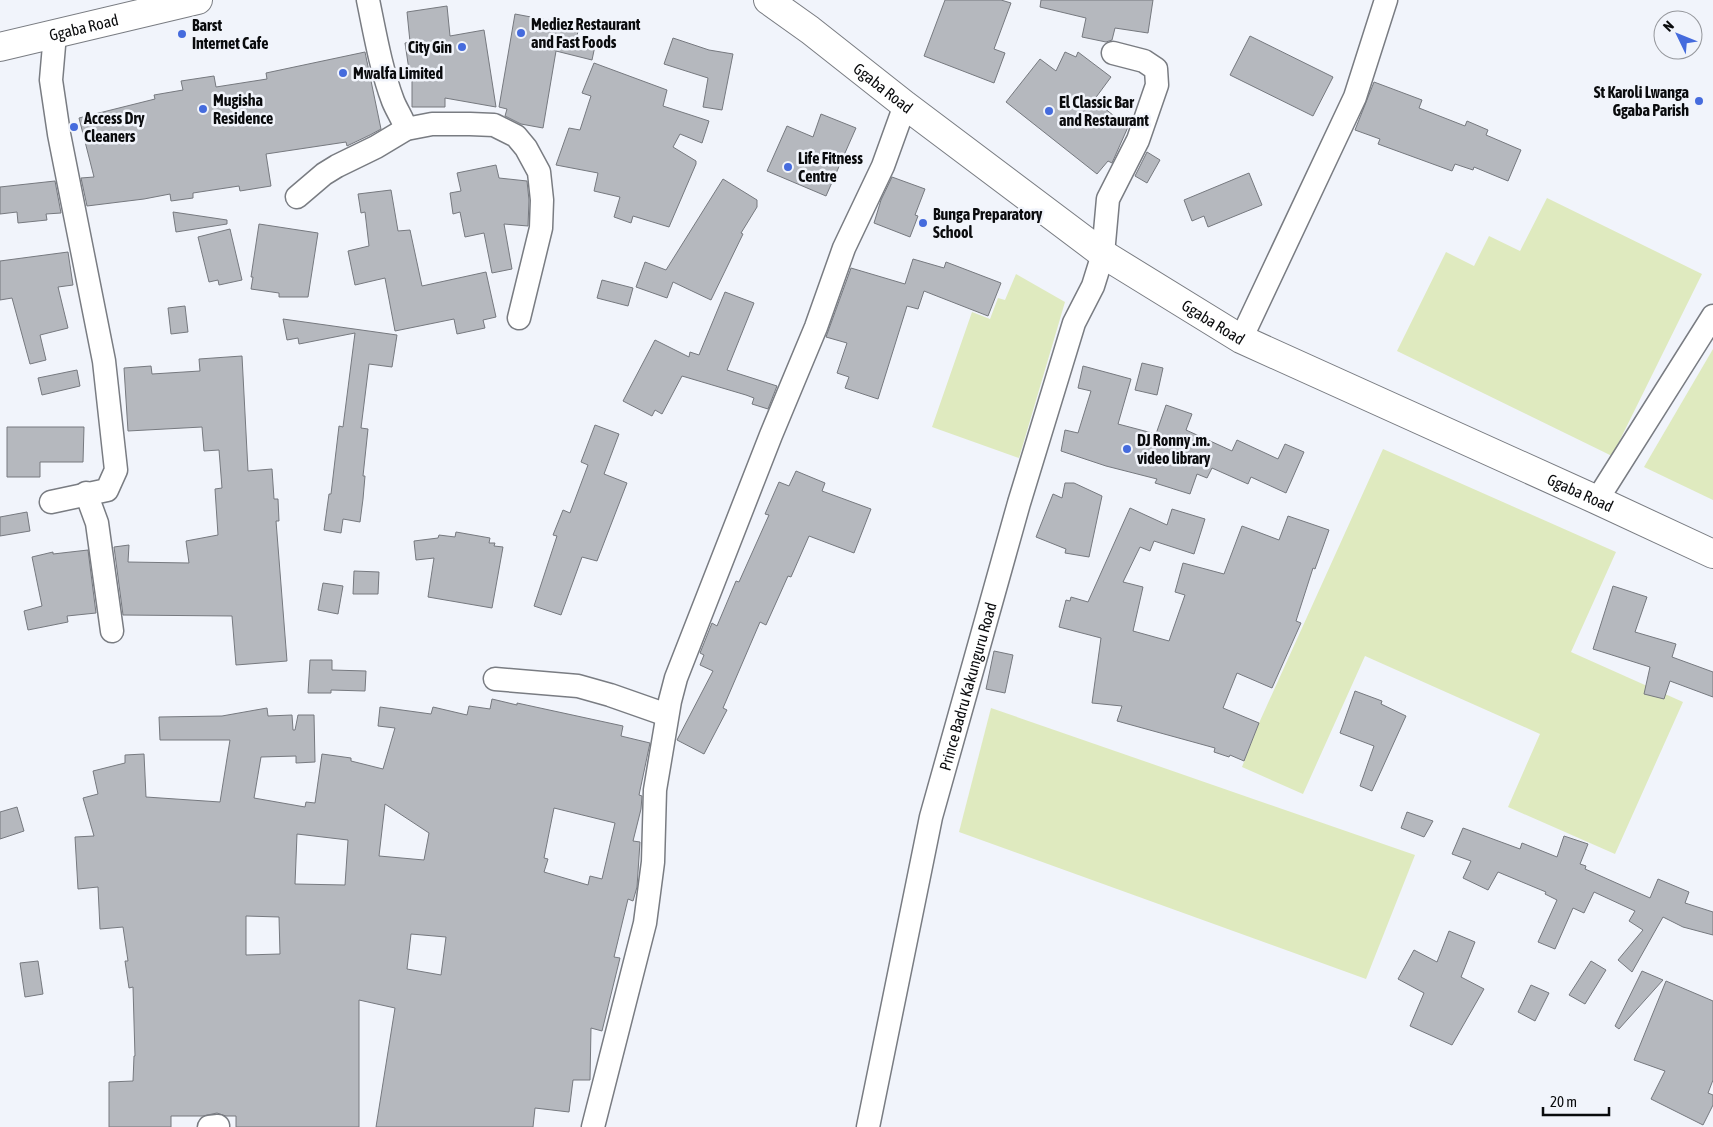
<svg xmlns="http://www.w3.org/2000/svg" width="1713" height="1127" viewBox="0 0 1713 1127" font-family="'Asap Condensed',sans-serif">
<rect width="100%" height="100%" fill="#f1f4fb"/>
<!-- green -->
<g fill="#dfeabf">
<path d="M 1547,198 L 1702,274 L 1612,456 L 1397,351 L 1446,252 L 1474,266 L 1489,236 L 1520,251 Z"/>
<path d="M 1016,274 L 1065,302 L 1019,458 L 932,427 L 972,312 L 990,319 L 998,298 L 1005,300 Z"/>
<path d="M 1713,349 L 1713,500 L 1644,467 Z"/>
<path d="M 1383,449 L 1616,552 L 1571,652 L 1683,702 L 1615,854 L 1508,807 L 1540,734 L 1365,656 L 1303,794 L 1242,767 L 1259,723 Z"/>
<path d="M 991,708 L 1415,855 L 1366,979 L 959,832 Z"/>
</g>
<!-- building -->
<g fill="#b5b8be" stroke="#76797f" fill-rule="evenodd">
<path d="M 945,0 L 1001,0 L 1011,3 L 994,49 L 1005,53 L 994,83 L 924,56 Z"/>
<path d="M 1041,0 L 1153,0 L 1148,33 L 1115,28 L 1112,40 L 1106,42 L 1082,37 L 1086,18 L 1040,7 Z"/>
<path d="M 447,6 L 450,36 L 484,30 L 496,107 L 445,98 L 445,107 L 412,107 L 412,69 L 409,70 L 405,43 L 410,42 L 407,12 Z"/>
<path d="M 515,14 L 579,26 L 577,36 L 596,41 L 592,60 L 556,51 L 543,128 L 521,124 L 505,116 L 507,109 L 499,107 Z"/>
<path d="M 1250,36 L 1333,77 L 1313,116 L 1230,75 Z"/>
<path d="M 673,38 L 709,50 L 733,54 L 722,110 L 703,107 L 708,78 L 664,64 Z"/>
<path d="M 365,52 L 381,129 L 370,135 L 349,145 L 347,146 L 346,142 L 266,154 L 271,186 L 240,191 L 239,186 L 193,193 L 193,198 L 171,201 L 170,194 L 144,199 L 87,206 L 81,178 L 94,177 L 79,118 L 155,99 L 154,95 L 183,90 L 181,81 L 214,76 L 216,87 L 267,79 L 266,73 Z"/>
<path d="M 1065,52 L 1076,57 L 1078,52 L 1111,77 L 1094,100 L 1128,127 L 1112,163 L 1108,161 L 1097,174 L 1006,102 L 1040,59 L 1056,71 Z"/>
<path d="M 594,63 L 667,90 L 663,106 L 709,121 L 702,143 L 680,134 L 673,147 L 696,161 L 696,164 L 669,227 L 633,216 L 631,223 L 614,217 L 620,197 L 594,191 L 598,173 L 556,165 L 569,128 L 580,130 L 591,96 L 582,93 Z"/>
<path d="M 1374,82 L 1422,100 L 1419,108 L 1465,126 L 1467,121 L 1488,130 L 1486,135 L 1521,150 L 1508,181 L 1474,167 L 1473,170 L 1455,164 L 1452,171 L 1378,144 L 1380,139 L 1355,130 Z"/>
<path d="M 821,114 L 856,128 L 826,196 L 767,171 L 787,126 L 813,137 Z"/>
<path d="M 1147,152 L 1160,160 L 1147,183 L 1135,176 Z"/>
<path d="M 496,165 L 499,178 L 527,181 L 529,200 L 528,226 L 504,224 L 512,269 L 492,273 L 484,233 L 465,237 L 460,212 L 453,214 L 450,193 L 461,191 L 457,173 Z"/>
<path d="M 1249,173 L 1262,205 L 1208,227 L 1204,216 L 1192,221 L 1184,200 Z"/>
<path d="M 892,177 L 925,189 L 915,215 L 918,216 L 910,237 L 874,223 L 881,200 Z"/>
<path d="M 723,179 L 757,200 L 757,207 L 741,233 L 743,234 L 711,300 L 673,282 L 667,298 L 636,287 L 645,262 L 666,270 Z"/>
<path d="M 55,181 L 61,213 L 46,214 L 47,220 L 18,223 L 17,212 L 0,214 L 0,187 Z"/>
<path d="M 391,190 L 398,231 L 410,230 L 422,286 L 486,272 L 496,317 L 483,320 L 485,328 L 457,334 L 454,319 L 395,331 L 385,278 L 355,285 L 348,251 L 369,246 L 365,212 L 361,213 L 358,194 Z"/>
<path d="M 173,212 L 227,220 L 227,224 L 176,232 Z"/>
<path d="M 259,224 L 318,233 L 308,297 L 279,297 L 279,293 L 251,289 L 253,277 L 251,277 Z"/>
<path d="M 230,229 L 242,280 L 219,285 L 218,280 L 209,282 L 198,237 Z"/>
<path d="M 68,252 L 73,285 L 58,287 L 68,328 L 40,335 L 46,360 L 30,364 L 12,298 L 0,300 L 0,261 Z"/>
<path d="M 913,259 L 944,268 L 946,262 L 1001,283 L 988,316 L 924,291 L 918,309 L 907,306 L 878,399 L 845,388 L 849,377 L 837,373 L 847,343 L 826,337 L 851,268 L 905,284 Z"/>
<path d="M 602,280 L 633,288 L 628,306 L 597,298 Z"/>
<path d="M 725,292 L 754,303 L 727,370 L 777,386 L 768,409 L 752,404 L 754,398 L 746,395 L 682,376 L 662,414 L 655,410 L 652,416 L 623,401 L 655,340 L 689,357 L 690,352 L 699,355 Z"/>
<path d="M 185,306 L 188,332 L 171,334 L 168,308 Z"/>
<path d="M 283,319 L 397,335 L 392,367 L 369,364 L 361,428 L 368,429 L 363,476 L 365,476 L 363,499 L 360,522 L 343,519 L 341,533 L 324,530 L 329,494 L 331,494 L 339,426 L 343,427 L 355,333 L 299,344 L 298,338 L 287,340 Z"/>
<path d="M 242,356 L 248,471 L 272,469 L 274,499 L 278,499 L 279,521 L 276,521 L 287,661 L 236,665 L 232,616 L 123,615 L 114,547 L 129,545 L 128,562 L 189,563 L 186,541 L 218,535 L 215,489 L 222,488 L 219,450 L 204,451 L 202,427 L 128,431 L 124,368 L 151,366 L 152,374 L 200,371 L 199,359 Z"/>
<path d="M 1142,363 L 1163,368 L 1157,395 L 1135,390 Z"/>
<path d="M 1083,366 L 1131,379 L 1118,424 L 1156,434 L 1166,405 L 1192,414 L 1186,430 L 1232,451 L 1237,440 L 1278,459 L 1285,444 L 1304,452 L 1286,493 L 1251,477 L 1248,484 L 1212,468 L 1207,478 L 1197,474 L 1190,494 L 1155,483 L 1157,479 L 1106,466 L 1061,451 L 1065,430 L 1078,433 L 1091,391 L 1078,388 Z"/>
<path d="M 77,370 L 80,386 L 42,395 L 38,378 Z"/>
<path d="M 595,425 L 619,434 L 604,474 L 627,483 L 597,561 L 582,557 L 561,615 L 534,606 L 557,536 L 553,535 L 563,510 L 570,513 L 588,465 L 581,462 Z"/>
<path d="M 7,427 L 84,427 L 83,462 L 40,462 L 40,477 L 7,477 Z"/>
<path d="M 796,471 L 825,483 L 822,491 L 871,509 L 854,553 L 809,536 L 791,577 L 788,576 L 766,625 L 760,622 L 723,708 L 727,710 L 704,754 L 677,740 L 713,671 L 700,665 L 704,655 L 700,653 L 712,623 L 717,626 L 736,581 L 739,582 L 769,515 L 765,514 L 779,482 L 789,486 Z"/>
<path d="M 1065,483 L 1074,483 L 1102,496 L 1089,557 L 1065,553 L 1066,549 L 1036,537 L 1053,494 L 1062,498 Z"/>
<path d="M 1130,508 L 1167,525 L 1172,509 L 1205,519 L 1194,554 L 1154,541 L 1150,551 L 1140,547 L 1123,582 L 1143,587 L 1133,631 L 1169,641 L 1185,595 L 1175,592 L 1183,563 L 1224,574 L 1242,526 L 1279,540 L 1288,516 L 1329,530 L 1315,569 L 1313,568 L 1296,621 L 1301,623 L 1272,688 L 1237,673 L 1223,708 L 1259,723 L 1244,761 L 1230,755 L 1229,757 L 1214,752 L 1215,748 L 1117,721 L 1122,706 L 1092,703 L 1101,638 L 1059,627 L 1066,600 L 1070,601 L 1071,597 L 1088,602 Z"/>
<path d="M 27,512 L 30,531 L 0,536 L 0,517 Z"/>
<path d="M 456,532 L 490,538 L 489,543 L 495,543 L 494,546 L 503,547 L 492,608 L 428,597 L 434,558 L 416,560 L 414,541 L 438,538 L 439,535 L 455,537 Z"/>
<path d="M 88,550 L 96,613 L 67,616 L 68,622 L 28,630 L 24,611 L 42,606 L 32,557 L 53,552 L 53,554 Z"/>
<path d="M 354,571 L 379,572 L 378,594 L 353,594 Z"/>
<path d="M 323,583 L 343,586 L 338,614 L 318,610 Z"/>
<path d="M 1613,586 L 1647,597 L 1635,632 L 1676,644 L 1672,657 L 1713,672 L 1713,697 L 1670,681 L 1664,699 L 1644,694 L 1650,667 L 1593,649 Z"/>
<path d="M 994,651 L 1013,655 L 1005,693 L 986,689 Z"/>
<path d="M 310,660 L 332,660 L 332,670 L 366,671 L 365,691 L 331,690 L 331,693 L 308,693 Z"/>
<path d="M 1355,691 L 1382,701 L 1381,704 L 1406,716 L 1372,791 L 1360,786 L 1374,746 L 1340,733 Z"/>
<path d="M 492,699 L 517,705 L 517,703 L 623,726 L 621,736 L 650,743 L 639,795 L 642,796 L 641,809 L 633,841 L 640,842 L 637,887 L 633,901 L 628,899 L 614,957 L 620,958 L 602,1031 L 591,1028 L 590,1080 L 573,1080 L 569,1112 L 535,1108 L 533,1127 L 376,1127 L 395,1008 L 359,1000 L 359,1127 L 236,1127 L 236,1116 L 226,1116 L 217,1113 L 203,1116 L 171,1116 L 171,1127 L 109,1127 L 109,1082 L 133,1081 L 134,1056 L 135,1056 L 133,987 L 129,988 L 125,961 L 128,961 L 123,927 L 100,929 L 98,887 L 78,889 L 75,837 L 94,836 L 83,798 L 98,794 L 93,771 L 125,763 L 125,755 L 144,754 L 146,797 L 220,802 L 230,740 L 160,740 L 159,717 L 222,716 L 267,708 L 268,716 L 292,715 L 293,730 L 295,730 L 298,715 L 314,715 L 315,762 L 296,763 L 296,756 L 261,757 L 254,798 L 305,807 L 306,802 L 315,803 L 322,754 L 351,758 L 351,761 L 383,769 L 395,728 L 378,726 L 380,707 L 431,714 L 433,707 L 467,715 L 469,706 L 490,709 ZM 385,804 L 429,833 L 424,860 L 379,856 ZM 554,808 L 615,823 L 602,879 L 590,876 L 588,885 L 544,872 L 548,859 L 544,858 ZM 297,834 L 348,840 L 345,885 L 295,884 ZM 246,916 L 279,917 L 280,954 L 246,955 ZM 411,934 L 446,937 L 441,975 L 407,969 Z"/>
<path d="M 17,807 L 24,831 L 0,839 L 0,812 Z"/>
<path d="M 1407,812 L 1433,821 L 1424,837 L 1401,828 Z"/>
<path d="M 1463,828 L 1520,849 L 1522,843 L 1557,857 L 1564,836 L 1588,844 L 1580,864 L 1586,866 L 1585,869 L 1650,898 L 1658,879 L 1689,892 L 1685,903 L 1713,912 L 1713,935 L 1683,927 L 1663,917 L 1632,972 L 1618,960 L 1643,930 L 1629,921 L 1635,911 L 1594,892 L 1584,913 L 1573,908 L 1555,949 L 1538,942 L 1557,900 L 1545,894 L 1546,892 L 1498,872 L 1488,890 L 1463,878 L 1471,861 L 1452,854 Z"/>
<path d="M 1449,931 L 1475,942 L 1461,977 L 1484,989 L 1452,1045 L 1410,1026 L 1424,993 L 1398,979 L 1414,950 L 1437,962 Z"/>
<path d="M 38,961 L 43,994 L 25,997 L 20,963 Z"/>
<path d="M 1591,961 L 1606,970 L 1585,1004 L 1569,995 Z"/>
<path d="M 1642,971 L 1663,980 L 1619,1029 L 1615,1026 Z"/>
<path d="M 1666,981 L 1713,1001 L 1713,1080 L 1708,1093 L 1713,1095 L 1713,1105 L 1703,1125 L 1651,1099 L 1665,1071 L 1634,1060 Z"/>
<path d="M 1531,985 L 1549,993 L 1535,1021 L 1518,1012 Z"/>
</g>
<g fill="none" stroke-linecap="round" stroke-linejoin="round">
<!-- minor casing -->
<g stroke="#797c82" stroke-width="25">
<g id="minor">
<path d="M 368,0 C 375,34 381,69 393,101 C 397,111 403,119 406,129"/>
<path d="M 297,197 L 324,174 L 337,166 L 376,147 L 406,129 L 432,124 L 470,124 L 494,125 L 516,136 L 526,148 L 539,172 L 542,200 L 541,228 L 519,318"/>
<path d="M 1241,339 L 1355,97 L 1386,0"/>
<path d="M 86,493 L 97,523 L 112,631"/>
<path d="M 1597,500 L 1713,316"/>
<path d="M 51,502 L 107,490 L 116,470 L 104,361 L 59,134 L 51,80 L 55,34"/>
<path d="M 495,679 L 578,686 L 610,695 L 667,715"/>
<path d="M 209,1127 L 218,1126"/>
<path d="M 593,1127 L 645,923 L 653,862 L 655,790 L 670,701 L 676,678 L 771,435 L 816,327 L 844,248 L 883,166 L 905,105"/>
<path id="s1" d="M 868,1127 L 931,817 L 1019,503 L 1074,323 L 1093,286 L 1103,254 L 1108,199 L 1138,140 L 1157,85 L 1156,69 L 1144,61 L 1113,53"/>
</g>
</g>
<!-- major casing -->
<g stroke="#797c82" stroke-width="30">
<g id="major">
<path id="s2" d="M 768,0 L 810,30 L 905,105 L 1103,254 L 1241,339 L 1597,500 L 1713,554"/>
<path id="s3" d="M 0,47 L 198,0"/>
</g>
</g>
<!-- minor -->
<use href="#minor" stroke="#fff" stroke-width="22"/>
<!-- major -->
<use href="#major" stroke="#fff" stroke-width="28"/>
</g>
<!-- markers -->
<g fill="#456bdd" stroke="#f1f4fb" stroke-width="2">
<circle cx="521" cy="33" r="5"/>
<circle cx="182" cy="34" r="5"/>
<circle cx="462" cy="47" r="5"/>
<circle cx="343" cy="73" r="5"/>
<circle cx="1699" cy="101" r="5"/>
<circle cx="203" cy="109" r="5"/>
<circle cx="1049" cy="111" r="5"/>
<circle cx="74" cy="127" r="5"/>
<circle cx="788" cy="167" r="5"/>
<circle cx="923" cy="223" r="5"/>
<circle cx="1127" cy="449" r="5"/>
</g>
<g text-anchor="middle" stroke-width="5" stroke-linejoin="round" paint-order="stroke">
<!-- poi labels -->
<g font-size="16" font-weight="bold" fill="#0a0b0d" stroke="#f1f4fb" text-anchor="start">
<text x="531" y="30">Mediez Restaurant<tspan x="531" dy="18">and Fast Foods</tspan></text>
<text x="192" y="31">Barst<tspan x="192" dy="18">Internet Cafe</tspan></text>
<text x="452" y="53" text-anchor="end">City Gin</text>
<text x="353" y="79">Mwalfa Limited</text>
<text x="1689" y="98" text-anchor="end">St Karoli Lwanga<tspan x="1689" dy="18">Ggaba Parish</tspan></text>
<text x="213" y="106">Mugisha<tspan x="213" dy="18">Residence</tspan></text>
<text x="1059" y="108">El Classic Bar<tspan x="1059" dy="18">and Restaurant</tspan></text>
<text x="84" y="124">Access Dry<tspan x="84" dy="18">Cleaners</tspan></text>
<text x="798" y="164">Life Fitness<tspan x="798" dy="18">Centre</tspan></text>
<text x="933" y="220">Bunga Preparatory<tspan x="933" dy="18">School</tspan></text>
<text x="1137" y="446">DJ Ronny .m.<tspan x="1137" dy="18">video library</tspan></text>
</g>
<!-- street labels -->
<g font-size="16" fill="#0a0b0d" stroke="#f1f4fb">
<text dy="6" stroke="none"><textPath href="#s3" startOffset="86">Ggaba Road</textPath></text>
<text dy="6" stroke="none"><textPath href="#s2" startOffset="145">Ggaba Road</textPath></text>
<text dy="6" stroke="none"><textPath href="#s2" startOffset="550">Ggaba Road</textPath></text>
<text dy="6" stroke="none"><textPath href="#s2" startOffset="955">Ggaba Road</textPath></text>
<text dy="6" stroke="none"><textPath href="#s1" startOffset="452">Prince Badru Kakunguru Road</textPath></text>
</g>
</g>
<!-- north arrow -->
<g transform="translate(1678 35) rotate(313)"><circle r="24" fill="#f1f4fb" stroke="#95979c"/>
<path d="M0-4L9 19L0 12L-9 19Z" fill="#456bdd"/>
<text y="-8" font-size="14" font-weight="bold" text-anchor="middle" fill="#0a0b0d">N</text>
</g>
<!-- scale -->
<path d="M1543 1107v8h66v-8" fill="none" stroke="#0a0b0d" stroke-width="2.5"/>
<text x="1550" y="1107" font-size="15" fill="#0a0b0d" stroke="#f1f4fb" stroke-width="4" paint-order="stroke">20 m</text>
</svg>
